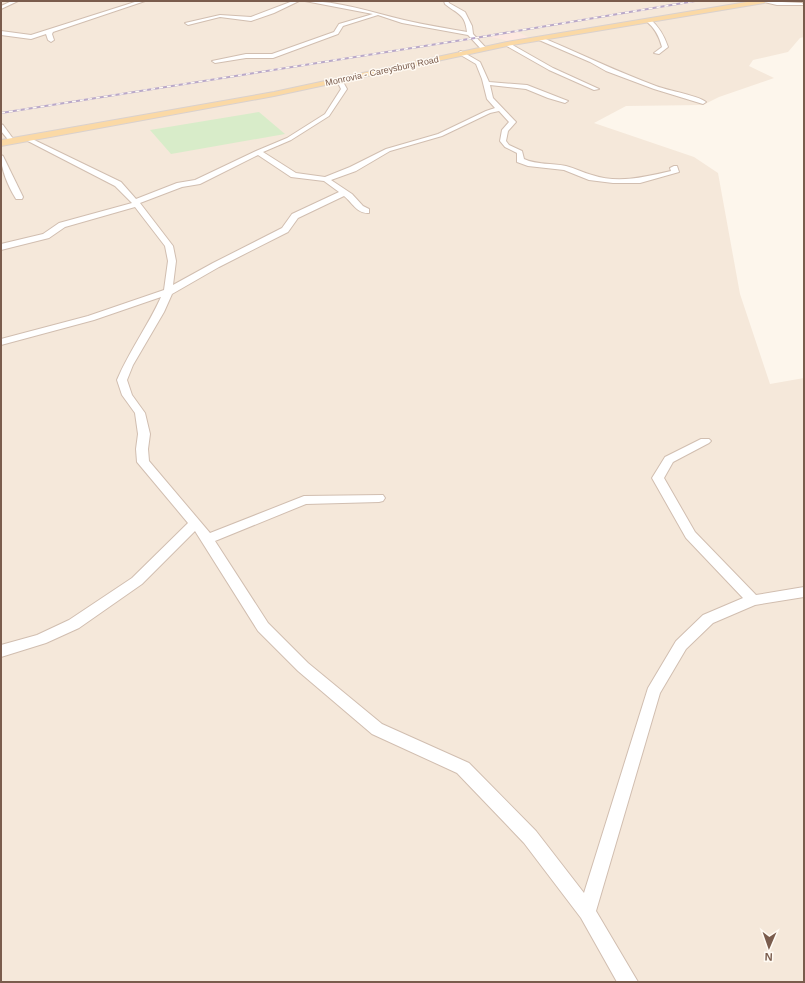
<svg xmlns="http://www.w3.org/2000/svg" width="805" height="983" viewBox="0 0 805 983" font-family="Arial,sans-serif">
<rect width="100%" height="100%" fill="#fdf6ec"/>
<!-- residential -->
<path fill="#f5e8da" d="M 1,1 L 804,1 L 804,37 L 800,38 L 788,52 L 753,60 L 749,66 L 774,78 L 719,97 L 703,105 L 626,106 L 594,123 L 694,157 L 718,173 L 740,294 L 770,384 L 804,378 L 804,982 L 1,982 Z"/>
<!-- commercial -->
<path fill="#fde8e0" d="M 515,31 L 533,39 L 510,42 L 501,39 L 483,36 Z"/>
<!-- green -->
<path fill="#d8ecc9" d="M 259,112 L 285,134 L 171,154 L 150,130 Z"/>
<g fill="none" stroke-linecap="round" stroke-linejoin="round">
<!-- minor casing -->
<g stroke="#d1beb0" stroke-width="2">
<g id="minor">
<path d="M 12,1 L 18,1 L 1,9 L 1,6 Z"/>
<path d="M 138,1 L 145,1 L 53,32 L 52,34 L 54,40 L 51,42 L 48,40 L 46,34 L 31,39 L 1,35 L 1,31 L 31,35 Z"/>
<path d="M 293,1 L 299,1 L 274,13 L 251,21 L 220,17 L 188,25 L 185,23 L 220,15 L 251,17 Z"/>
<path d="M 305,1 C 339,1 371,12 404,20 C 425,25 446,28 467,32 C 465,13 457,14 445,4 L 444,1 L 448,1 L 449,3 L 465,12 L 472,26 L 473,34 L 487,49 L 482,50 L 468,35 L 402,23 L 378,15 L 343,26 L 338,34 L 273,58 L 246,58 L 215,63 L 212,61 L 246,54 L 272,54 L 334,32 L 339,24 L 373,14 Z"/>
<path d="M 760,1 L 802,3 L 804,5 L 777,5 Z"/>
<path d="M 646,19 L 650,19 C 659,27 664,35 668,47 L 659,54 L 654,53 L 662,47 C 659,36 655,28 646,21 Z"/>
<path d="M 539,38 L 543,38 C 581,54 618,72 656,86 C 669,91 697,95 706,102 L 703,104 L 654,89 L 606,71 L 590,62 L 539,40 Z"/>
<path d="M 505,43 L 509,43 L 553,68 L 599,89 L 594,90 L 549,70 L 505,45 Z"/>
<path d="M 461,51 L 480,62 L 489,82 L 527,85 L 568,101 L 565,103 L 548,98 L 526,89 L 490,85 L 493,98 L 516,122 L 508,131 L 506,141 L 509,145 L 522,151 L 524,159 C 537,165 552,163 566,166 C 575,168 583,173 592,175 C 618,184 645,177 671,171 L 670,168 L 674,166 L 677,166 L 679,172 L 640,183 L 613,183 L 589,180 L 564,170 L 528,166 L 517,162 L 517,153 L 505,147 L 500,141 L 502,130 L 509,122 L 499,111 L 490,113 L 442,136 L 390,151 L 356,171 L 331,180 L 352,194 L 363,206 L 369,209 L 369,213 C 357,214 352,202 344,196 L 298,218 L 288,232 L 219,267 L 172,294 L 164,312 L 133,365 L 127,380 L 132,395 L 145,413 L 150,434 L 148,449 L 149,461 L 210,533 L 304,496 L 383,495 L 385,498 L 383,501 L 379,502 L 306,504 L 215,541 L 268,623 L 308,663 L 382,724 L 469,763 L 536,831 L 584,893 L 648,688 L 676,641 L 703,615 L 743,598 L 686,538 L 652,478 L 665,457 L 701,439 L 709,439 L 711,441 L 709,443 L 673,462 L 664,478 L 695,532 L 756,595 L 804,587 L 804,597 L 755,605 L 713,623 L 686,649 L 660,693 L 596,911 L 638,982 L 617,982 L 581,918 L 524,843 L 457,773 L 372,734 L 298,671 L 258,631 L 195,531 L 142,584 L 79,628 L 46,643 L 1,657 L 1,645 L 37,635 L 69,620 L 132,578 L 188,523 L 137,462 L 136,449 L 138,434 L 135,413 L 122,395 L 117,380 C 129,351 148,326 161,297 L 94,320 L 1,345 L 1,339 L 88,316 L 164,290 L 168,261 L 165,246 L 135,207 L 65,227 L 49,238 L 1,250 L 1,244 L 43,234 L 59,223 L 132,203 L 115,186 L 24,139 L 24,137 L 28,137 L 121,182 L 136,199 L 177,183 L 195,180 L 256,151 L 287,138 L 325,114 L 341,89 L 337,81 L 340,79 L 342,80 L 347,89 L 329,116 L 291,140 L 263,152 L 296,173 L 325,177 L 350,167 L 386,149 L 438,134 L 486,111 L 495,108 L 487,99 L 482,79 L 476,64 L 459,54 L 459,52 ZM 258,155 L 291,177 L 324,181 L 339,192 L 292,214 L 282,228 L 213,263 L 173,285 L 176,261 L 173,246 L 140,203 L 182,187 L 200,184 Z"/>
<path d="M 1,124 L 3,125 L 14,140 L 14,142 L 10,142 L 1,131 Z"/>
<path d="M 1,155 L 3,156 L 23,197 L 22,199 L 16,199 C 8,186 1,170 1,155 Z"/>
</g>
</g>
<!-- major casing -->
<g stroke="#dad1cd" stroke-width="2">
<path id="major" d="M 753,1 L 767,1 L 764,3 L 507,46 L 274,96 L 1,146 L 1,140 L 274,92 L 507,42 Z"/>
</g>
<!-- minor -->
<use href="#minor" fill="#fff" fill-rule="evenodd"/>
<!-- major -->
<use href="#major" fill="#fbd9a5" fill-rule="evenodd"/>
<!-- rail casing -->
<g stroke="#b9a8c9" stroke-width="2">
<path id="rail" d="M 1,113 L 475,38 L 695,1"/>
</g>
<!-- rail -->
<use href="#rail" stroke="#fffaf3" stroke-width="1.5" stroke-dasharray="4" stroke-linecap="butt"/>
</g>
<g text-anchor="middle" stroke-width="3" stroke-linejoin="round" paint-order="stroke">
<!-- far-street labels -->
<g font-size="9" fill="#7a5c4d" stroke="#fffaf3">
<text transform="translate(382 71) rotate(-12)" y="3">Monrovia - Careysburg Road</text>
</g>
</g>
<!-- border -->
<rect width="805" height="983" fill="none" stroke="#7a5c4d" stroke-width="4"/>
<!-- north arrow -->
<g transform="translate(769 947) rotate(182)" stroke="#fffaf3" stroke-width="3" paint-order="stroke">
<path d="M0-3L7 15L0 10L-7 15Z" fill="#7a5c4d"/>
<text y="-6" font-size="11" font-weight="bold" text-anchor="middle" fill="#7a5c4d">N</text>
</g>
</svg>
